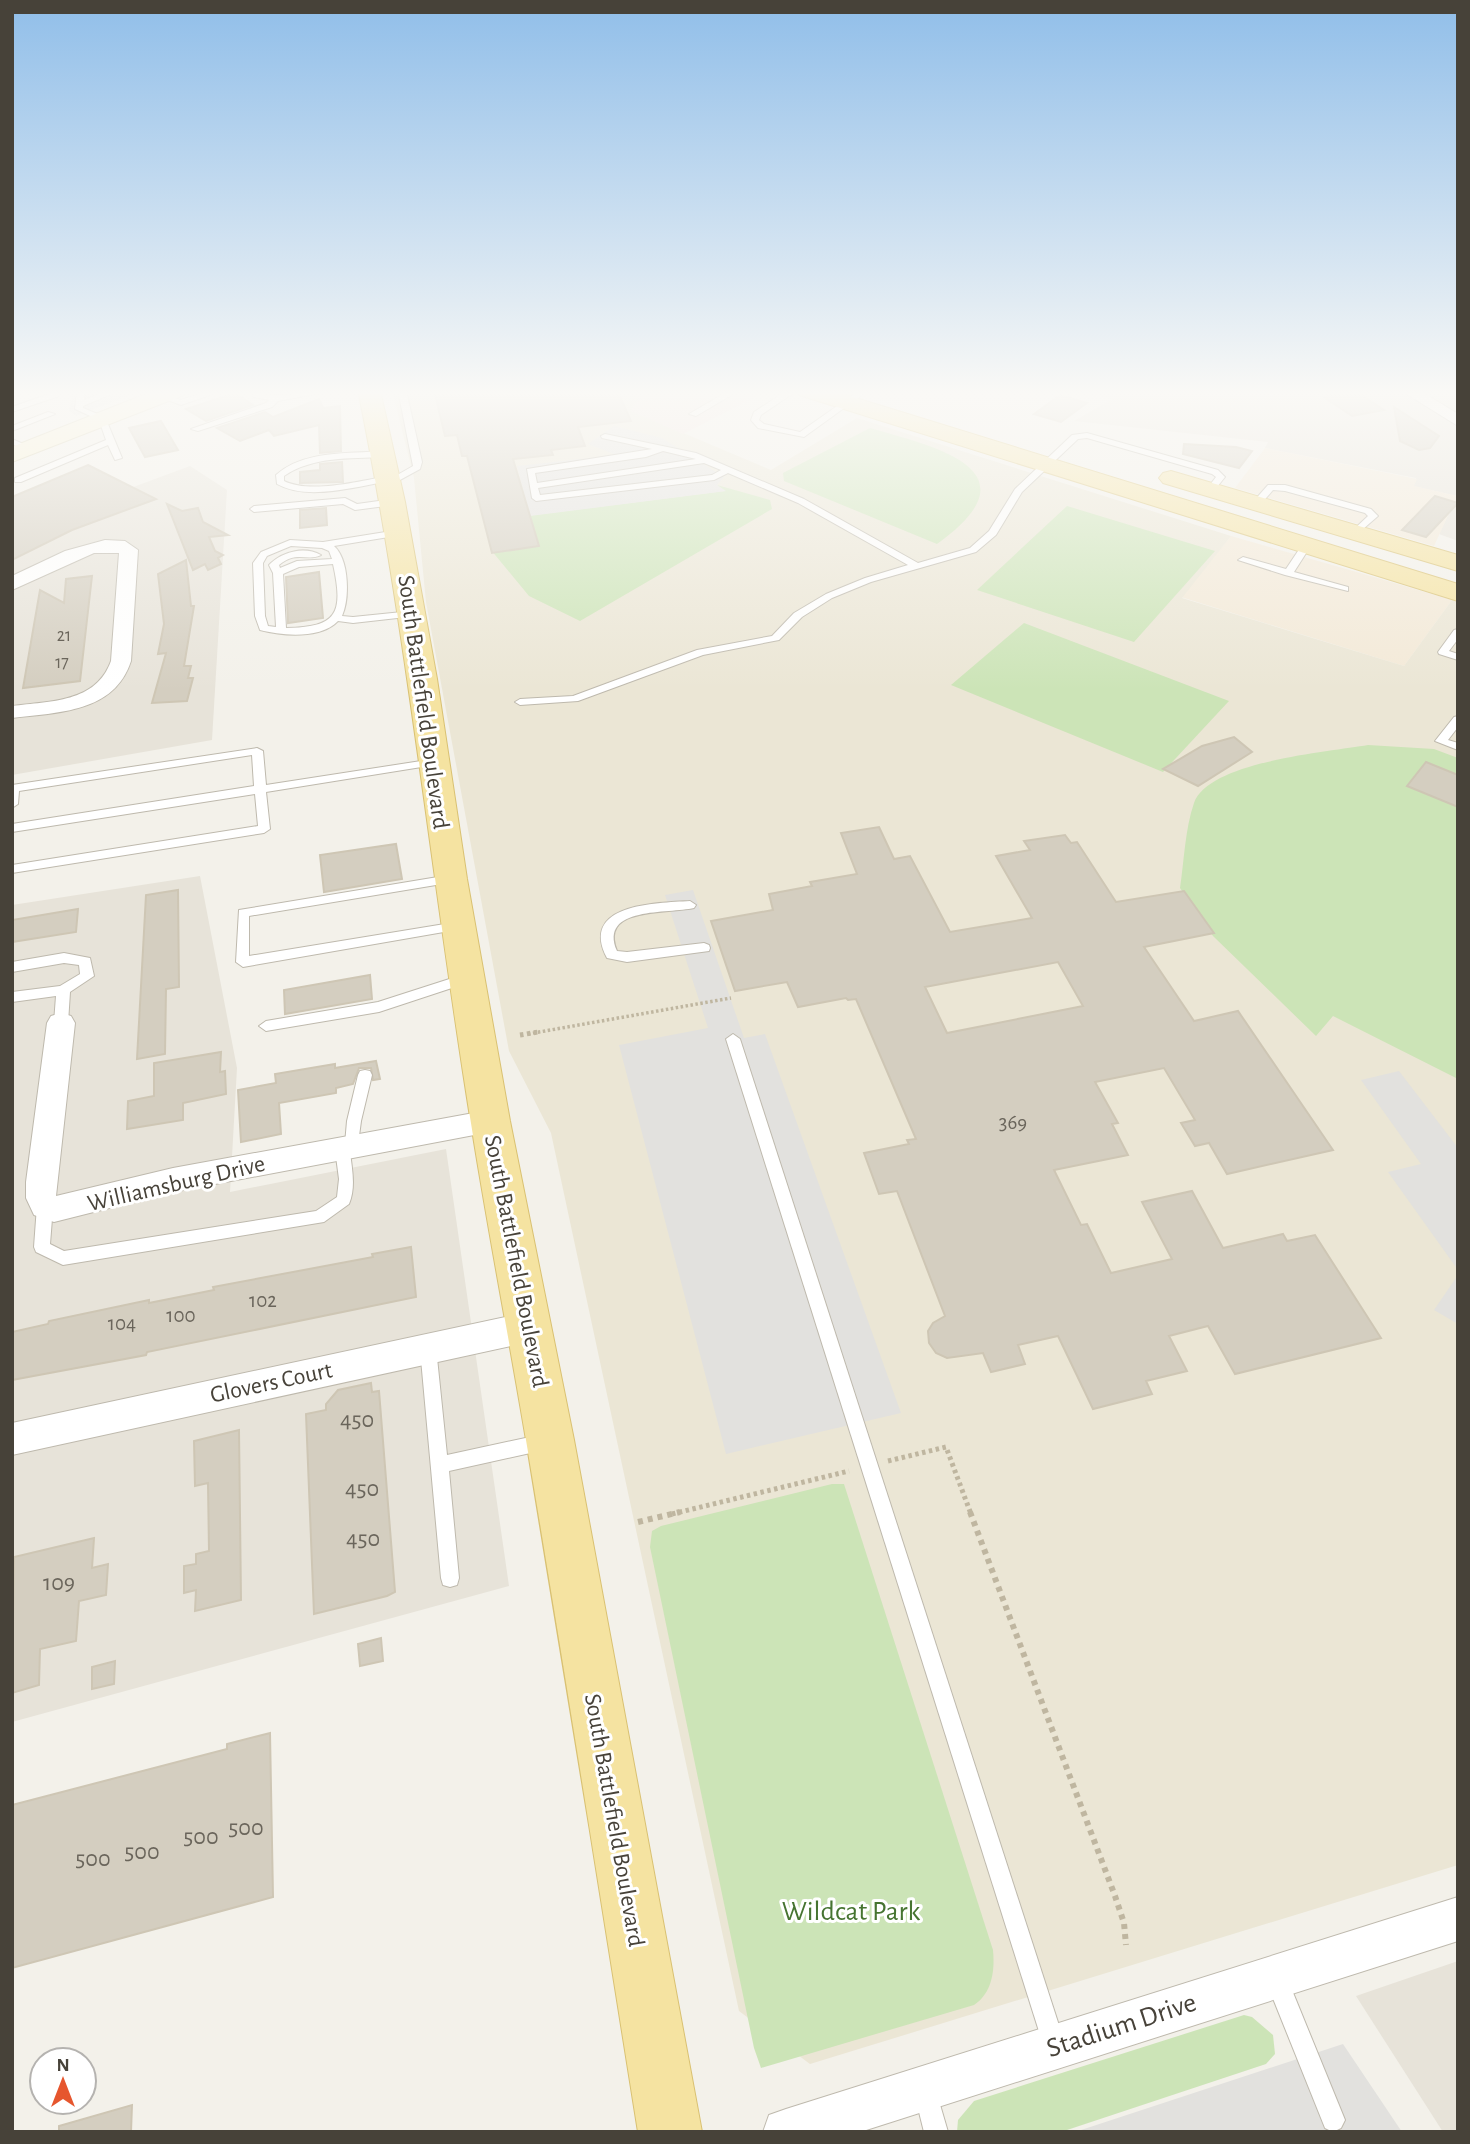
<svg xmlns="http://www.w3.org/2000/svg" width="1470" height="2144" viewBox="0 0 1470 2144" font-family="'Alegreya Sans',sans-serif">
<rect width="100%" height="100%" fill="#f3f1ea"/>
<!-- residential -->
<g fill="#e7e3d9">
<path d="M 1083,390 L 1458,390 L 1458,541 L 1439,534 L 1457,496 L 1413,486 L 1416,478 L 1265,448 L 1268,442 L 1074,421 L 1112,399 Z"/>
<path d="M 190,466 L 227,490 L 212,740 L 12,775 L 12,532 Z"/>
<path d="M 200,876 L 237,1068 L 230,1192 L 446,1149 L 509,1586 L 12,1722 L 12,905 Z"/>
<path d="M 1458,1961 L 1458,2132 L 1443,2132 L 1356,1996 Z"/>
</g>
<!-- commercial -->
<g fill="#f3e9d7">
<path d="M 1265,448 L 1417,479 L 1414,486 L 1457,496 L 1434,546 L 1235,488 Z"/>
<path d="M 1231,536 L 1374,577 L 1452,600 L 1404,666 L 1181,597 Z"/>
</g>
<!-- education -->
<path fill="#ebe6d5" d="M 392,390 L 644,390 L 631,411 L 771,470 L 857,418 L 1231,536 L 1182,598 L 1404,666 L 1452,600 L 1458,602 L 1458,1865 L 810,2064 L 739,2011 L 551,1133 L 509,1051 L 426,602 L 414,478 Z"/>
<!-- medical -->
<path fill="#f3e3df" d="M 644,390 L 670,391 L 769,390 L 683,434 L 631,411 Z"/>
<!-- green -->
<g fill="#cce4b7">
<path d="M 870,428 C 936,447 1040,470 937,544 L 784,481 L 783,473 Z"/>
<path d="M 717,485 L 770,500 L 772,509 L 580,621 L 529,596 L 491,550 L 487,521 L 725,491 Z"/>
<path d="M 1067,506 L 1215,551 L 1134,642 L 977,590 Z"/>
<path d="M 1024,623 L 1229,701 L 1163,772 L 951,685 Z"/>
<path d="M 1368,745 L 1434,749 L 1458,758 L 1458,1079 L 1333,1016 L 1316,1036 L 1213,936 L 1180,888 C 1184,862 1185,829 1194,803 C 1209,761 1329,752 1368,745 Z"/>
<path d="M 832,1484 L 844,1484 L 993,1950 C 995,1971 992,1993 974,2005 L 761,2068 L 754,2048 L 650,1547 L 652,1531 L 661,1526 Z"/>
<path d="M 1244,2015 L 1252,2017 L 1273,2035 L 1275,2054 L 1266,2064 L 1061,2132 L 957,2132 L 958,2120 L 974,2101 Z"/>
</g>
<!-- parking -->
<g fill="#e2e1de">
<path d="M 73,390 L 143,390 L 76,416 L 69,410 Z"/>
<path d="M 614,426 L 662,438 L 724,477 L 717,485 L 726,491 L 530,516 L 517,466 L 616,455 L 588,444 Z"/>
<path d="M 693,890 L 744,1038 L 765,1034 L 901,1413 L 726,1454 L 619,1045 L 708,1028 L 665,895 Z"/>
<path d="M 1399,1071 L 1458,1148 L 1458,1270 L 1388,1172 L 1421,1164 L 1361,1080 Z"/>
<path d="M 1458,1275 L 1458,1324 L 1434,1310 Z"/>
<path d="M 1343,2044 L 1402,2132 L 1075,2132 Z"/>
</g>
<!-- building -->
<g fill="#d4cec0" stroke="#cec6b4" stroke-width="2" fill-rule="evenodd">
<path d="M 434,390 L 617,390 L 631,421 L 578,427 L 585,446 L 551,450 L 553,455 L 513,459 L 539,546 L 492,553 L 467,456 L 462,456 L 457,435 L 445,436 Z"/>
<path d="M 1355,391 L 1384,410 L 1352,416 L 1324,397 Z"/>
<path d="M 235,393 L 253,405 L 206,421 L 186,409 Z"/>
<path d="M 1060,395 L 1087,403 L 1061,422 L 1034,414 Z"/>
<path d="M 319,399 L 323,408 L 340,406 L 341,451 L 320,453 L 319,425 L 274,436 L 269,430 L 240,441 L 217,428 L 265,412 L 273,417 Z"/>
<path d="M 1394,407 L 1439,436 L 1430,448 L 1419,450 L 1400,441 Z"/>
<path d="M 161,421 L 178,450 L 145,457 L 129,428 Z"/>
<path d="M 1184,444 L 1236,447 L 1252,451 L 1239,468 L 1183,454 Z"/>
<path d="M 342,462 L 343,482 L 300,483 L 300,472 L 320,470 L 320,464 Z"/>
<path d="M 88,465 L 156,499 L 72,530 L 12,560 L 12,497 Z"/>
<path d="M 1435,496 L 1458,503 L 1426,537 L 1402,530 Z"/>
<path d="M 167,504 L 182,511 L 198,508 L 203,522 L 228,535 L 209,537 L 215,551 L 223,555 L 218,558 L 221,564 L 208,570 L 205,564 L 193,570 Z"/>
<path d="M 326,508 L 327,525 L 300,528 L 300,510 Z"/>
<path d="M 186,560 L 191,606 L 194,606 L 184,666 L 191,666 L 188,678 L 193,678 L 187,701 L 152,703 L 166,653 L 158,654 L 164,624 L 158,574 Z"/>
<path d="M 319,572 L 323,618 L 288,623 L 286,577 Z"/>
<path d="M 92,576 L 80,681 L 23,688 L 40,590 L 64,603 L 66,579 Z"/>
<path d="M 1234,737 L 1252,752 L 1198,786 L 1163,769 L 1202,746 Z"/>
<path d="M 1426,762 L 1458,775 L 1458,807 L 1407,786 Z"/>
<path d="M 879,827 L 894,859 L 910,856 L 950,932 L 1032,918 L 996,856 L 1030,850 L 1024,841 L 1065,835 L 1071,843 L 1077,842 L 1116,902 L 1184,891 L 1214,933 L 1144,947 L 1194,1021 L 1238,1011 L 1333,1150 L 1227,1174 L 1209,1143 L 1195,1146 L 1181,1123 L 1195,1120 L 1164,1068 L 1095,1082 L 1118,1123 L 1112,1124 L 1128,1155 L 1054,1170 L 1081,1225 L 1087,1224 L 1111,1273 L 1172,1259 L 1142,1202 L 1192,1191 L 1223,1248 L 1283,1234 L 1287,1241 L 1315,1235 L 1381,1338 L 1235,1374 L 1208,1326 L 1169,1336 L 1187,1371 L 1146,1381 L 1152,1394 L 1093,1409 L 1058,1336 L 1018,1345 L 1025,1364 L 991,1372 L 983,1353 L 947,1358 L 936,1353 L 929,1343 L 928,1331 L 933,1323 L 945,1316 L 897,1191 L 879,1194 L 864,1153 L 909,1144 L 907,1140 L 916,1139 L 856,999 L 848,1000 L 846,998 L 798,1007 L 787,982 L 735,991 L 711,921 L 773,910 L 769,894 L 812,886 L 810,882 L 857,874 L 841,833 ZM 1058,962 L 1083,1006 L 947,1033 L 925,987 Z"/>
<path d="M 396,844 L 402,879 L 324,892 L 320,855 Z"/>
<path d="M 178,890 L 179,987 L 166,989 L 165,1054 L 137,1059 L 146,895 Z"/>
<path d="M 78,909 L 76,932 L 12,942 L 12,920 Z"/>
<path d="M 370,975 L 372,999 L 285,1014 L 284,990 Z"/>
<path d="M 221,1052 L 220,1072 L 225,1071 L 226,1094 L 183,1103 L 183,1120 L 127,1129 L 128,1101 L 154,1096 L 154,1063 Z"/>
<path d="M 376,1061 L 380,1079 L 373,1080 L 371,1068 L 359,1068 L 353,1084 L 336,1088 L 336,1093 L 279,1103 L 281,1134 L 241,1142 L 238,1090 L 276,1083 L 275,1074 L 335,1064 L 335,1068 Z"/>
<path d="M 411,1247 L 416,1297 L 147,1352 L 146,1355 L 12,1380 L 12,1332 L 48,1324 L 49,1321 L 149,1300 L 149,1303 L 214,1290 L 213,1287 L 373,1257 L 372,1254 Z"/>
<path d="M 371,1383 L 372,1392 L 379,1391 L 395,1592 L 387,1596 L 314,1614 L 306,1414 L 326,1410 L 326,1404 L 338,1390 Z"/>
<path d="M 239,1430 L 241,1600 L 195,1611 L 196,1590 L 184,1593 L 184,1566 L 196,1564 L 196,1554 L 209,1551 L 208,1483 L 195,1486 L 194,1441 Z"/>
<path d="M 94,1538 L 92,1568 L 108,1564 L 106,1595 L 79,1601 L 76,1641 L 40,1649 L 39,1685 L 12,1693 L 14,1557 Z"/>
<path d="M 381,1638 L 383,1661 L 360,1666 L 358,1644 Z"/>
<path d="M 115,1661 L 114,1684 L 92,1689 L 92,1667 Z"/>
<path d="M 270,1733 L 273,1897 L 12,1968 L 12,1805 L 227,1749 L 227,1744 Z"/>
<path d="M 132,2105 L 131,2132 L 59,2132 L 59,2126 Z"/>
</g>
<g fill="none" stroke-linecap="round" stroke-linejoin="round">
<!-- lane casing -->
<g stroke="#beb9ad" stroke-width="2">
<g id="lane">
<path d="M 53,390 L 61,390 L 59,396 L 12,412 L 12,407 L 52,393 Z"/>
<path d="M 77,390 L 85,390 L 84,400 L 109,390 L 121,390 L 83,406 L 83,408 L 105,417 L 122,458 L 115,460 L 108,445 L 21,482 L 15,482 L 15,478 L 106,440 L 99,420 L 75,409 Z"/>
<path d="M 212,390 L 224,390 L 181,405 L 157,396 L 161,394 L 181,400 Z"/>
<path d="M 251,390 L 259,390 L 260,393 C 285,399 310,390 336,390 L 278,401 L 272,407 L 198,431 L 191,429 L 266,403 L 269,400 L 254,397 Z"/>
<path d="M 398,390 L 406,390 L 422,462 L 420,469 L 389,486 L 385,482 C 353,487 307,501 277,484 L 276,475 C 303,450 349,454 383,451 L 387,454 L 383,457 C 350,459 313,456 284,476 L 284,481 C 309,494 361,481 388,476 L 392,478 L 413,466 Z"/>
<path d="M 730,390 L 740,390 L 696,416 L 689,414 Z"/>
<path d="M 788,390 L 798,390 L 761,415 L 759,420 L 764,424 L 800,432 L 860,390 L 869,390 L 804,437 L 758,428 L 751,420 L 754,412 Z"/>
<path d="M 48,412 L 55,414 L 12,431 L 12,426 Z"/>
<path d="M 1087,433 L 1218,470 L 1225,477 L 1213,492 L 1207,492 L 1206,490 L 1216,477 L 1212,474 L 1087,438 L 1078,439 L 1022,492 L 996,535 L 976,552 L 871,582 L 832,598 L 802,617 L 779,640 L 703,655 L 578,701 L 520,705 L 515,702 L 520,699 L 573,696 L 697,650 L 772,636 L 794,613 L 826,594 L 865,578 L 908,565 L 798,503 L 728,473 L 714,480 L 536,501 L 532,498 L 527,469 L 652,449 L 602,438 L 601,436 L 605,434 L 696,453 L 804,499 L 918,563 L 970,548 L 989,531 L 1015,489 L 1072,435 ZM 663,451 L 696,459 L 537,483 L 535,473 L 646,457 ZM 704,463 L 721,470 L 712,475 L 540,495 L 538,488 Z"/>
<path d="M 12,439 L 30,447 L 31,449 L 27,452 L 12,444 Z"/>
<path d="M 1268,485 L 1285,485 L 1371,509 L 1378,516 L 1355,536 L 1350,533 L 1368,516 L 1365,513 L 1285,491 L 1273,490 L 1259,506 L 1253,506 L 1253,502 Z"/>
<path d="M 345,498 L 357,504 L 393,499 L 397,502 L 393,505 L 355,510 L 343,504 L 254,512 L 250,509 L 254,506 Z"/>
<path d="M 398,530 L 401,531 L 401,535 L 334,546 C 349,559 350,598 342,616 L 353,617 L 412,611 L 417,614 L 415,616 L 353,623 L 338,621 C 321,639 283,636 260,630 L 255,616 L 253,563 L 261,552 L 290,540 L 323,542 ZM 291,546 L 322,548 L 329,551 L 332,559 L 297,561 L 280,568 L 279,565 C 297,550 307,562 321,555 C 305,546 284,551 271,563 L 269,565 L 273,573 L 276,627 L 268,626 L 265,616 L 263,563 L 267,556 ZM 333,564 C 344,614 337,627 286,628 L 283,574 L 299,567 Z"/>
<path d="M 1302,545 L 1310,547 L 1294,572 L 1348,587 L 1348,591 L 1285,575 L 1238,560 L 1243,557 L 1286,569 Z"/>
<path d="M 1458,629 L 1458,639 L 1449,651 L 1458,654 L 1458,660 L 1439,654 L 1438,652 L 1454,630 Z"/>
<path d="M 1458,716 L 1458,727 L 1448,740 L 1458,743 L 1458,750 L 1435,741 L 1454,717 Z"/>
<path d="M 257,748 L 263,751 L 266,785 L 434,759 L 440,762 L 434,765 L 266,792 L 270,829 L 264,833 L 12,873 L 12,865 L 258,826 L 255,794 L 12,832 L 12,824 L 254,786 L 252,755 L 19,791 L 18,804 L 12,808 L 12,785 Z"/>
<path d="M 450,875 L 454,876 L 456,879 L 454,882 L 249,916 L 249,956 L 457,922 L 461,923 L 463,926 L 461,929 L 243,967 L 236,962 L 239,910 Z"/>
<path d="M 690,901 L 696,905 L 694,908 C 669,914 598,906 617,951 L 627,952 L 704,943 L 709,945 L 710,948 L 709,951 L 627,962 L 607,958 C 579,904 655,903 690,901 Z"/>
<path d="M 64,953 L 90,958 L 94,976 L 70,992 L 68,1023 L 61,1028 L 54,1023 L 56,996 L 12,1002 L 12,992 L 60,986 L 80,974 L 79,965 L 64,963 L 12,972 L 12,962 Z"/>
<path d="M 465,974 L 472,979 L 470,982 L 379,1012 L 266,1031 L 259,1026 L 266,1021 L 378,1002 Z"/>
<path d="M 733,1034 L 740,1039 L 1065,2044 L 1062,2052 L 1054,2055 L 1046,2052 L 1043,2044 L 726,1039 Z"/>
<path d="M 365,1070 L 370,1071 L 372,1075 L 361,1121 L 357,1151 L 350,1152 C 352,1169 356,1188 349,1204 L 324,1222 L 63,1265 L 36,1252 L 34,1247 L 37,1206 L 40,1202 L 45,1200 L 50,1202 L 53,1206 L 50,1244 L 64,1251 L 316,1211 L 337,1197 L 339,1179 L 335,1149 L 337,1145 L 345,1144 L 347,1121 L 358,1075 L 360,1071 Z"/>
<path d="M 428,1341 L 434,1343 L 436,1348 L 447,1455 L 544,1434 L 550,1436 L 553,1442 L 550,1448 L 544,1450 L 449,1471 L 459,1578 L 457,1585 L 450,1587 L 443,1585 L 441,1578 L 420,1348 L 422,1343 Z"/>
<path d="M 1277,1970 L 1285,1973 L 1345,2120 L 1341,2128 L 1333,2132 L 1325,2128 L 1266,1981 L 1269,1973 Z"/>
<path d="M 926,2080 L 934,2084 L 948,2132 L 924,2132 L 914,2092 L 918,2084 Z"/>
</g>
</g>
<!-- street casing -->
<g stroke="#beb9ad" stroke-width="2">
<g id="street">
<path d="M 1400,390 L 1419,390 L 1458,414 L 1458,426 Z"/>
<path d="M 105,540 L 125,541 L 138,550 L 131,661 C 114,713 59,712 12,718 L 12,706 C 50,701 96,703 111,661 L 119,553 L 94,553 L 12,590 L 12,576 L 65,551 Z"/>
<path d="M 61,1013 L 71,1016 L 75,1023 L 56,1196 L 173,1168 L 490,1110 L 500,1113 L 504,1121 L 500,1129 L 490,1132 L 173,1192 L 54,1222 L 34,1215 L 26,1198 L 26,1182 L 47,1023 L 51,1016 Z"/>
<path d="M 529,1312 L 541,1317 L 545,1327 L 541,1337 L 529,1342 L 12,1455 L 12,1423 Z"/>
<path d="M 1458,1897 L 1458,1941 L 860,2132 L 763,2132 L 769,2115 L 786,2109 Z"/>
</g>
</g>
<!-- secondary casing -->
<g stroke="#cfc59e" stroke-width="2">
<path id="secondary" d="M 156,390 L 187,390 L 184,395 L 12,462 L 12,447 Z"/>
</g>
<!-- primary casing -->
<g stroke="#d9c172" stroke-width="2">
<g id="primary">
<path d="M 358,390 L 380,390 L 405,502 L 437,679 L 467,879 L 510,1121 L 574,1440 L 702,2132 L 638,2132 C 601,1901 565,1671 526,1440 C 508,1333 487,1225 470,1117 C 431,875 407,631 358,390 Z"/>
<path d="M 796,390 L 830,390 L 1458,584 L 1458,601 L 799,395 Z"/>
<path d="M 1171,471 L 1458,555 L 1458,571 L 1163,483 L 1159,478 L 1163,473 Z"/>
</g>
</g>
<!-- path-far2 -->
<path stroke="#bfb6a0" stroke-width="3.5" stroke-dasharray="2.5 2.5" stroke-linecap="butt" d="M 528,1034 L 731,998"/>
<!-- path-far1 -->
<g stroke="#bfb6a0" stroke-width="5" stroke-dasharray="3.5 3.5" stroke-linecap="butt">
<path d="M 520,1035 L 538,1032"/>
<path d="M 888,1461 L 946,1447 L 971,1514"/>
<path d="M 672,1514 L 849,1471"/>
</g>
<!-- path -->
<g stroke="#bfb6a0" stroke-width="6" stroke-dasharray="5 5" stroke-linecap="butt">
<path d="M 970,1512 L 1115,1896 L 1124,1923 L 1126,1945"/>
<path d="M 638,1522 L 680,1512"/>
</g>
<!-- lane -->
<use href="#lane" fill="#fff" fill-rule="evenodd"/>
<!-- street -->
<use href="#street" fill="#fff" fill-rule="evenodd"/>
<!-- secondary -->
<use href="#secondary" fill="#faf2ce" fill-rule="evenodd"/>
<!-- primary -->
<use href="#primary" fill="#f5e3a1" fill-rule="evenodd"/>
</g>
<!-- sky -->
<linearGradient id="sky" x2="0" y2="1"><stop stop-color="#90bee9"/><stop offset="0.57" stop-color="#faf9f6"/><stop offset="1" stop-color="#faf9f6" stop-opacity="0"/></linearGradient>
<rect width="1470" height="690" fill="url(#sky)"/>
<g text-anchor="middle" stroke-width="6" stroke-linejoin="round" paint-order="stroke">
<!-- far-number labels -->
<g font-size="18" fill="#6a655b">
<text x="64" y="641">21</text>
<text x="62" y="668">17</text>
</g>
<!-- number labels -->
<g font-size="21" fill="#6a655b">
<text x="1013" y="1129">369</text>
<text x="263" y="1307">102</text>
<text x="181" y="1322">100</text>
<text x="122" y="1330">104</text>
</g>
<!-- street labels -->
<g font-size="24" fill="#474239" stroke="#fff">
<text transform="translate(424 702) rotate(82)" y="8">South Battlefield Boulevard</text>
<text transform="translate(176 1183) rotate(-13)" y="8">Williamsburg Drive</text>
<text transform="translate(517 1261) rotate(79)" y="8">South Battlefield Boulevard</text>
<text transform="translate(271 1382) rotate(-12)" y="8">Glovers Court</text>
<text transform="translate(615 1820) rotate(80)" y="8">South Battlefield Boulevard</text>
</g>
<!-- near-number labels -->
<g font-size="24" fill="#6a655b">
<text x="357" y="1427">450</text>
<text x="362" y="1496">450</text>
<text x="363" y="1546">450</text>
<text x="59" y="1590">109</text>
<text x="246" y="1835">500</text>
<text x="201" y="1844">500</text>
<text x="142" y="1859">500</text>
<text x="93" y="1866">500</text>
</g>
<!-- near-park labels -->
<g font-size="28" fill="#467431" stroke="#fff">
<text x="851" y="1920">Wildcat Park</text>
</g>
<!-- near-street labels -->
<g font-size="28" fill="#474239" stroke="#fff">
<text transform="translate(1121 2024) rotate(-18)" y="10">Stadium Drive</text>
</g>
</g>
<!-- border -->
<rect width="1470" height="2144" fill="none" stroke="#474239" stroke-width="28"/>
<!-- north arrow -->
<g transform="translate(63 2081)"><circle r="33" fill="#ffffff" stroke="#b5b3b0" stroke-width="2"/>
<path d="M0-5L12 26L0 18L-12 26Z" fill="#e6562e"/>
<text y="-10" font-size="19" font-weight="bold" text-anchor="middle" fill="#474239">N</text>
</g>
</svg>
